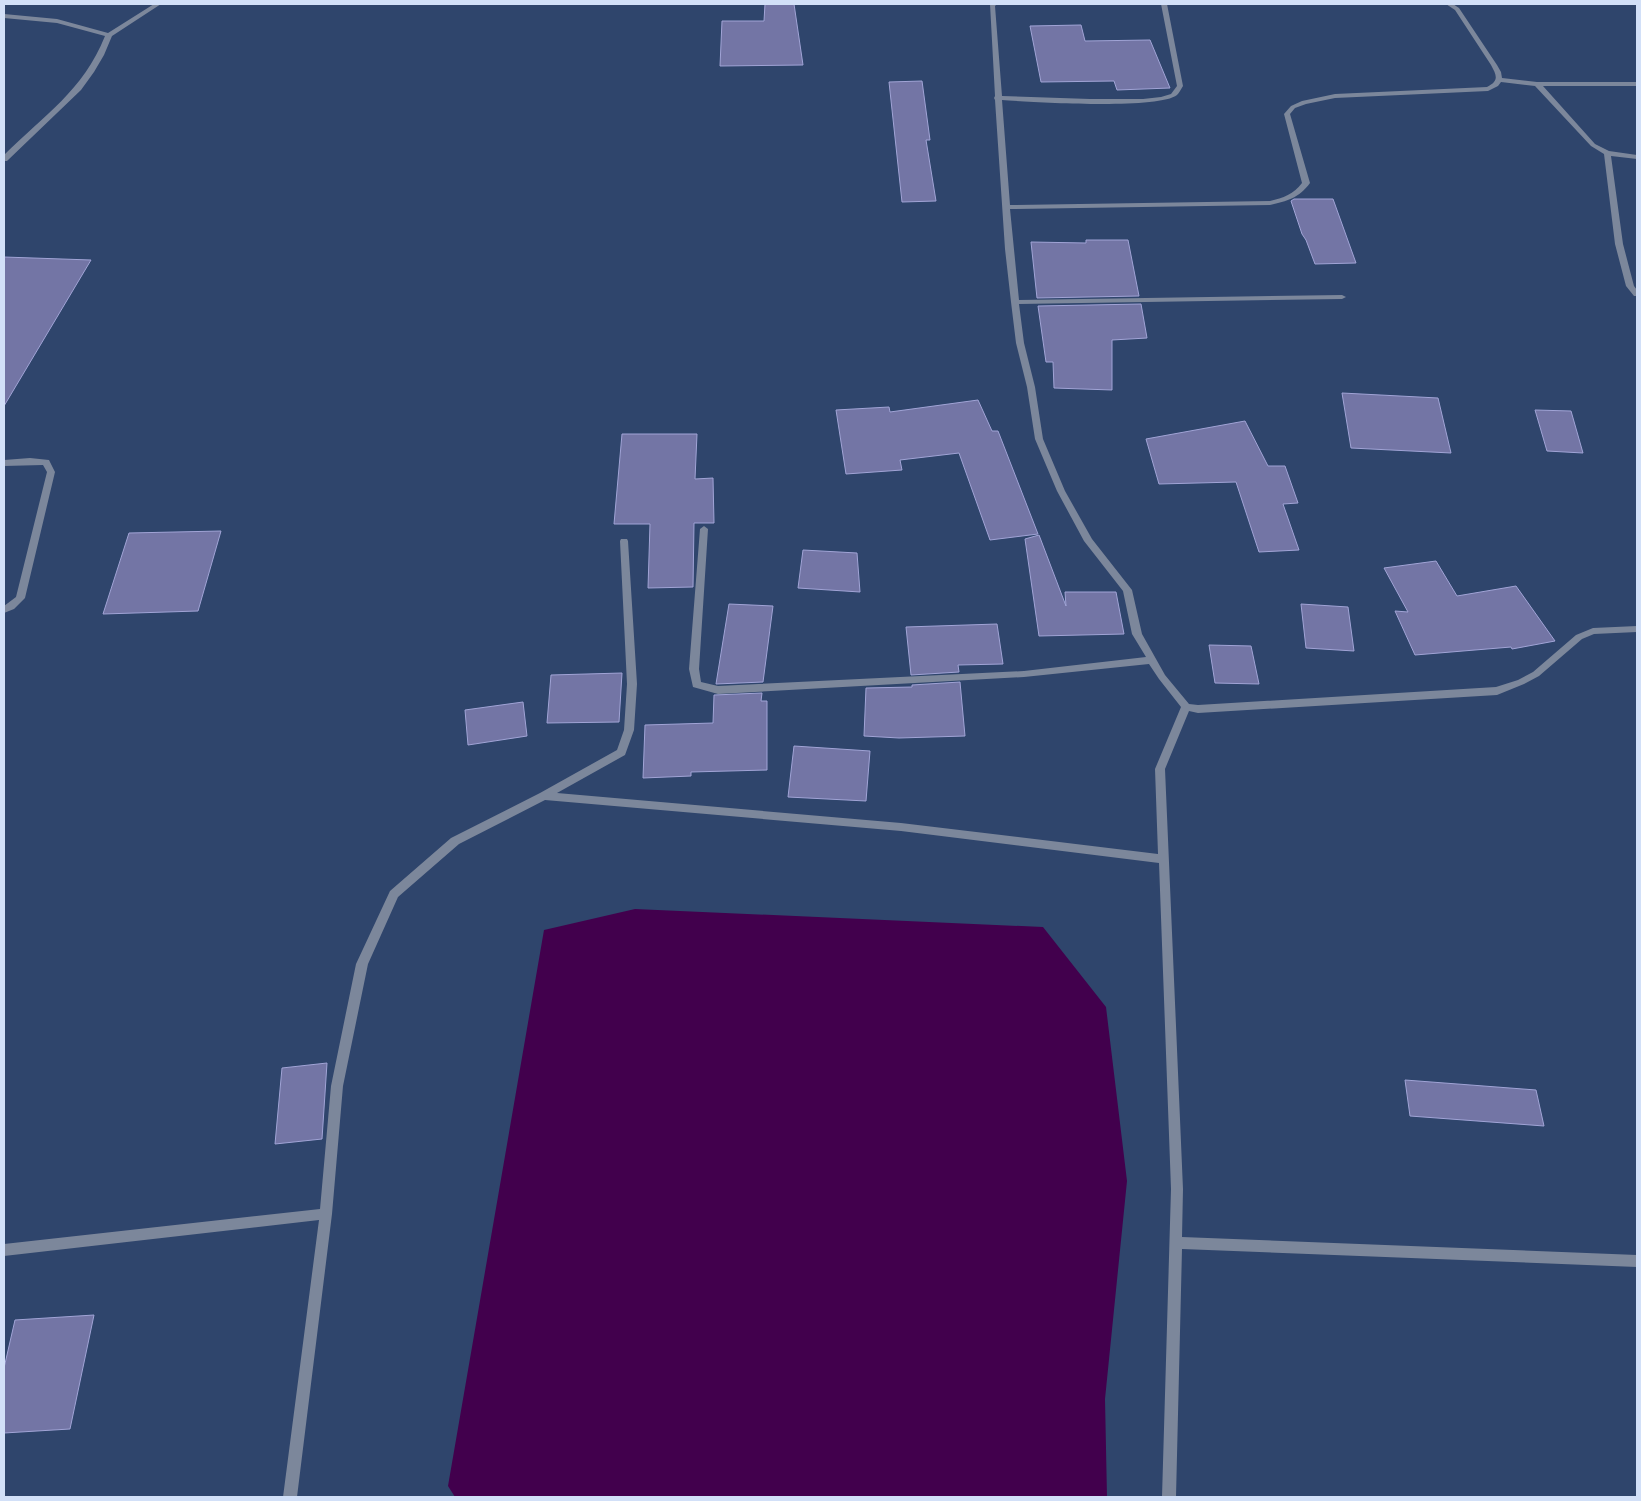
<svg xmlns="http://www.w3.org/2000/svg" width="1641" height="1501" viewBox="0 0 1641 1501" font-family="'Varela Round',sans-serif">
<rect width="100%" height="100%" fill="#2f456c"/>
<!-- water -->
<path fill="#42004d" d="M 635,909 L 1043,927 L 1106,1007 L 1127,1181 L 1105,1399 L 1107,1497 L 455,1497 L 448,1486 L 544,930 Z"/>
<!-- building -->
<g fill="#7375a5" stroke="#a1a4d6">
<path d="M 765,4 L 794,4 L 803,65 L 720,66 L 722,21 L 764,21 Z"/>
<path d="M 1081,25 L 1085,41 L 1150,40 L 1170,88 L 1117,90 L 1114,81 L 1041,82 L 1030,26 Z"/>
<path d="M 922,81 L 930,140 L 926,140 L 936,201 L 902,202 L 889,82 Z"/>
<path d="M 1294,199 L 1333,199 L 1356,263 L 1315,264 L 1306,240 L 1302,234 L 1291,201 Z"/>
<path d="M 1086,240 L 1128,240 L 1139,296 L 1037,298 L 1031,242 L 1086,243 Z"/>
<path d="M 4,257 L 91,260 L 4,406 Z"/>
<path d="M 1141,304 L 1147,338 L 1112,340 L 1112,390 L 1054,388 L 1053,362 L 1046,362 L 1038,306 Z"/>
<path d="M 1342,393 L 1438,398 L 1451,453 L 1351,448 Z"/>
<path d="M 978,400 L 992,431 L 998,431 L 1038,534 L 990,540 L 959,453 L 900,460 L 902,470 L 846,474 L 836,410 L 889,407 L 890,412 Z"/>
<path d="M 1535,410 L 1571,411 L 1583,453 L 1547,451 Z"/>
<path d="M 1245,421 L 1268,466 L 1285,466 L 1298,503 L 1283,504 L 1299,550 L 1259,552 L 1236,482 L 1159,484 L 1146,439 Z"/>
<path d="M 622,434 L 697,434 L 695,479 L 713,478 L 714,523 L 694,523 L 693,587 L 648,588 L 650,524 L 614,524 Z"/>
<path d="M 221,531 L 198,611 L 103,614 L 129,533 Z"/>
<path d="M 1039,535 L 1066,606 L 1065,592 L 1116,592 L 1124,634 L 1039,636 L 1025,539 Z"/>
<path d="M 803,550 L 857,553 L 860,592 L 798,588 Z"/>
<path d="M 1436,561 L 1457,596 L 1516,586 L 1555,641 L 1512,649 L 1511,647 L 1415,655 L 1395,611 L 1408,612 L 1384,568 Z"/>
<path d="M 729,604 L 773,606 L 763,682 L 716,684 Z"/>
<path d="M 1301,604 L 1348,607 L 1354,651 L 1306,648 Z"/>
<path d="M 997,624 L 1003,664 L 958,665 L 959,672 L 911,675 L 906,627 Z"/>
<path d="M 1209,645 L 1251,646 L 1259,684 L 1215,683 Z"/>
<path d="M 622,673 L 619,722 L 547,723 L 551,675 Z"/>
<path d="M 960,682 L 965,736 L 899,738 L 864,736 L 866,688 L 912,687 L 912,685 Z"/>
<path d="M 762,693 L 761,701 L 767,701 L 767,770 L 691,772 L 691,776 L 643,778 L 645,725 L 713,723 L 714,695 Z"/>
<path d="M 523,702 L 527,736 L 468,745 L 465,710 Z"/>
<path d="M 794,746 L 870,751 L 866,801 L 788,797 Z"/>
<path d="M 327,1063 L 322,1139 L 275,1144 L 282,1068 Z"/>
<path d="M 1405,1080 L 1536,1090 L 1544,1126 L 1410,1116 Z"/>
<path d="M 94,1315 L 70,1429 L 4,1433 L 4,1368 L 15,1320 Z"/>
</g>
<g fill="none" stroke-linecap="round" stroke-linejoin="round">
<!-- service -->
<path fill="#7c879b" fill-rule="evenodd" d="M 30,458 L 49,460 L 55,472 L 25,598 L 14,609 L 4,613 L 4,606 L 16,597 L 47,472 L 43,465 L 4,466 L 4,460 Z"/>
<!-- minor -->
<g fill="#7c879b" fill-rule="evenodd">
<path d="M 154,4 L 161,4 L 112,36 L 104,55 L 94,72 L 81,90 L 7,161 L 4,161 L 4,155 C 44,115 83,91 105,36 L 57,23 L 4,18 L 4,14 L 57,19 L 108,33 Z"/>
<path d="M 990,4 L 997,4 L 995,6 L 1002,96 L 1090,99 L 1143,99 L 1161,97 L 1171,94 L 1177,86 L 1161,4 L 1167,4 L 1183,86 C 1181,89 1179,93 1177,95 C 1158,110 1031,102 1002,100 L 1010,205 L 1270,201 C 1283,198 1294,194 1302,183 L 1284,114 L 1291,106 L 1302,101 L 1335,94 L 1487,87 C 1499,81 1497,76 1491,65 L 1455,10 L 1446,4 L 1453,4 L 1459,8 L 1497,65 L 1501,72 L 1502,78 L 1537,82 L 1637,82 L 1637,86 L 1543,86 L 1595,144 L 1609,151 L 1637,155 L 1637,159 L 1611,156 L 1623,244 L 1634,286 L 1637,290 L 1637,296 L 1634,296 L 1626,286 L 1615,244 L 1604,154 L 1591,146 L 1535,86 L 1501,82 L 1498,86 L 1488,91 L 1335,98 L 1306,104 L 1295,108 L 1290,114 L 1310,183 C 1299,198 1287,201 1270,205 L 1010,209 L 1019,300 L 1342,295 L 1346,297 L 1342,299 L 1019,304 L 1024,343 L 1035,387 L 1043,439 L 1065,491 L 1092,539 L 1132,590 L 1142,634 L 1165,675 L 1189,704 L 1198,705 L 1496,687 L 1518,680 L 1533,672 L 1576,635 L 1593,628 L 1637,626 L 1637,632 L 1594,634 L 1582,639 L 1539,676 L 1524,684 L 1497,695 L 1198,713 L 1189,711 L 1165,769 L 1183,1189 L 1182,1237 L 1637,1255 L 1637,1267 L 1182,1249 L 1176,1497 L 1162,1497 L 1171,1189 L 1159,863 L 901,831 L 545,800 L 459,844 L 398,897 L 368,964 L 343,1086 L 332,1214 L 297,1497 L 283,1497 L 319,1220 L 4,1256 L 4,1244 L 320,1209 L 331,1086 L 356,964 L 390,891 L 451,838 L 540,793 L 617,750 L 624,730 L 627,684 L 620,541 L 621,539 L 627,539 L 628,541 L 637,684 L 634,730 L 625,755 L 557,793 L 901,823 L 1158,854 L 1155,769 L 1181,707 L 1159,679 L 1149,664 L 1024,677 L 718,694 L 693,687 L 689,669 L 700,529 L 704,526 L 708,529 L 699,669 L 701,682 L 718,686 L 1024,671 L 1146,657 L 1132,634 L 1123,591 L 1084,541 L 1057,491 L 1035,439 L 1027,387 L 1016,343 L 1011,302 L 1005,249 L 995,100 L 994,98 L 995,96 Z"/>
</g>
</g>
<!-- border -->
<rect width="1641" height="1501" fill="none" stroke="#d2e0f8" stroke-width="10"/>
</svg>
